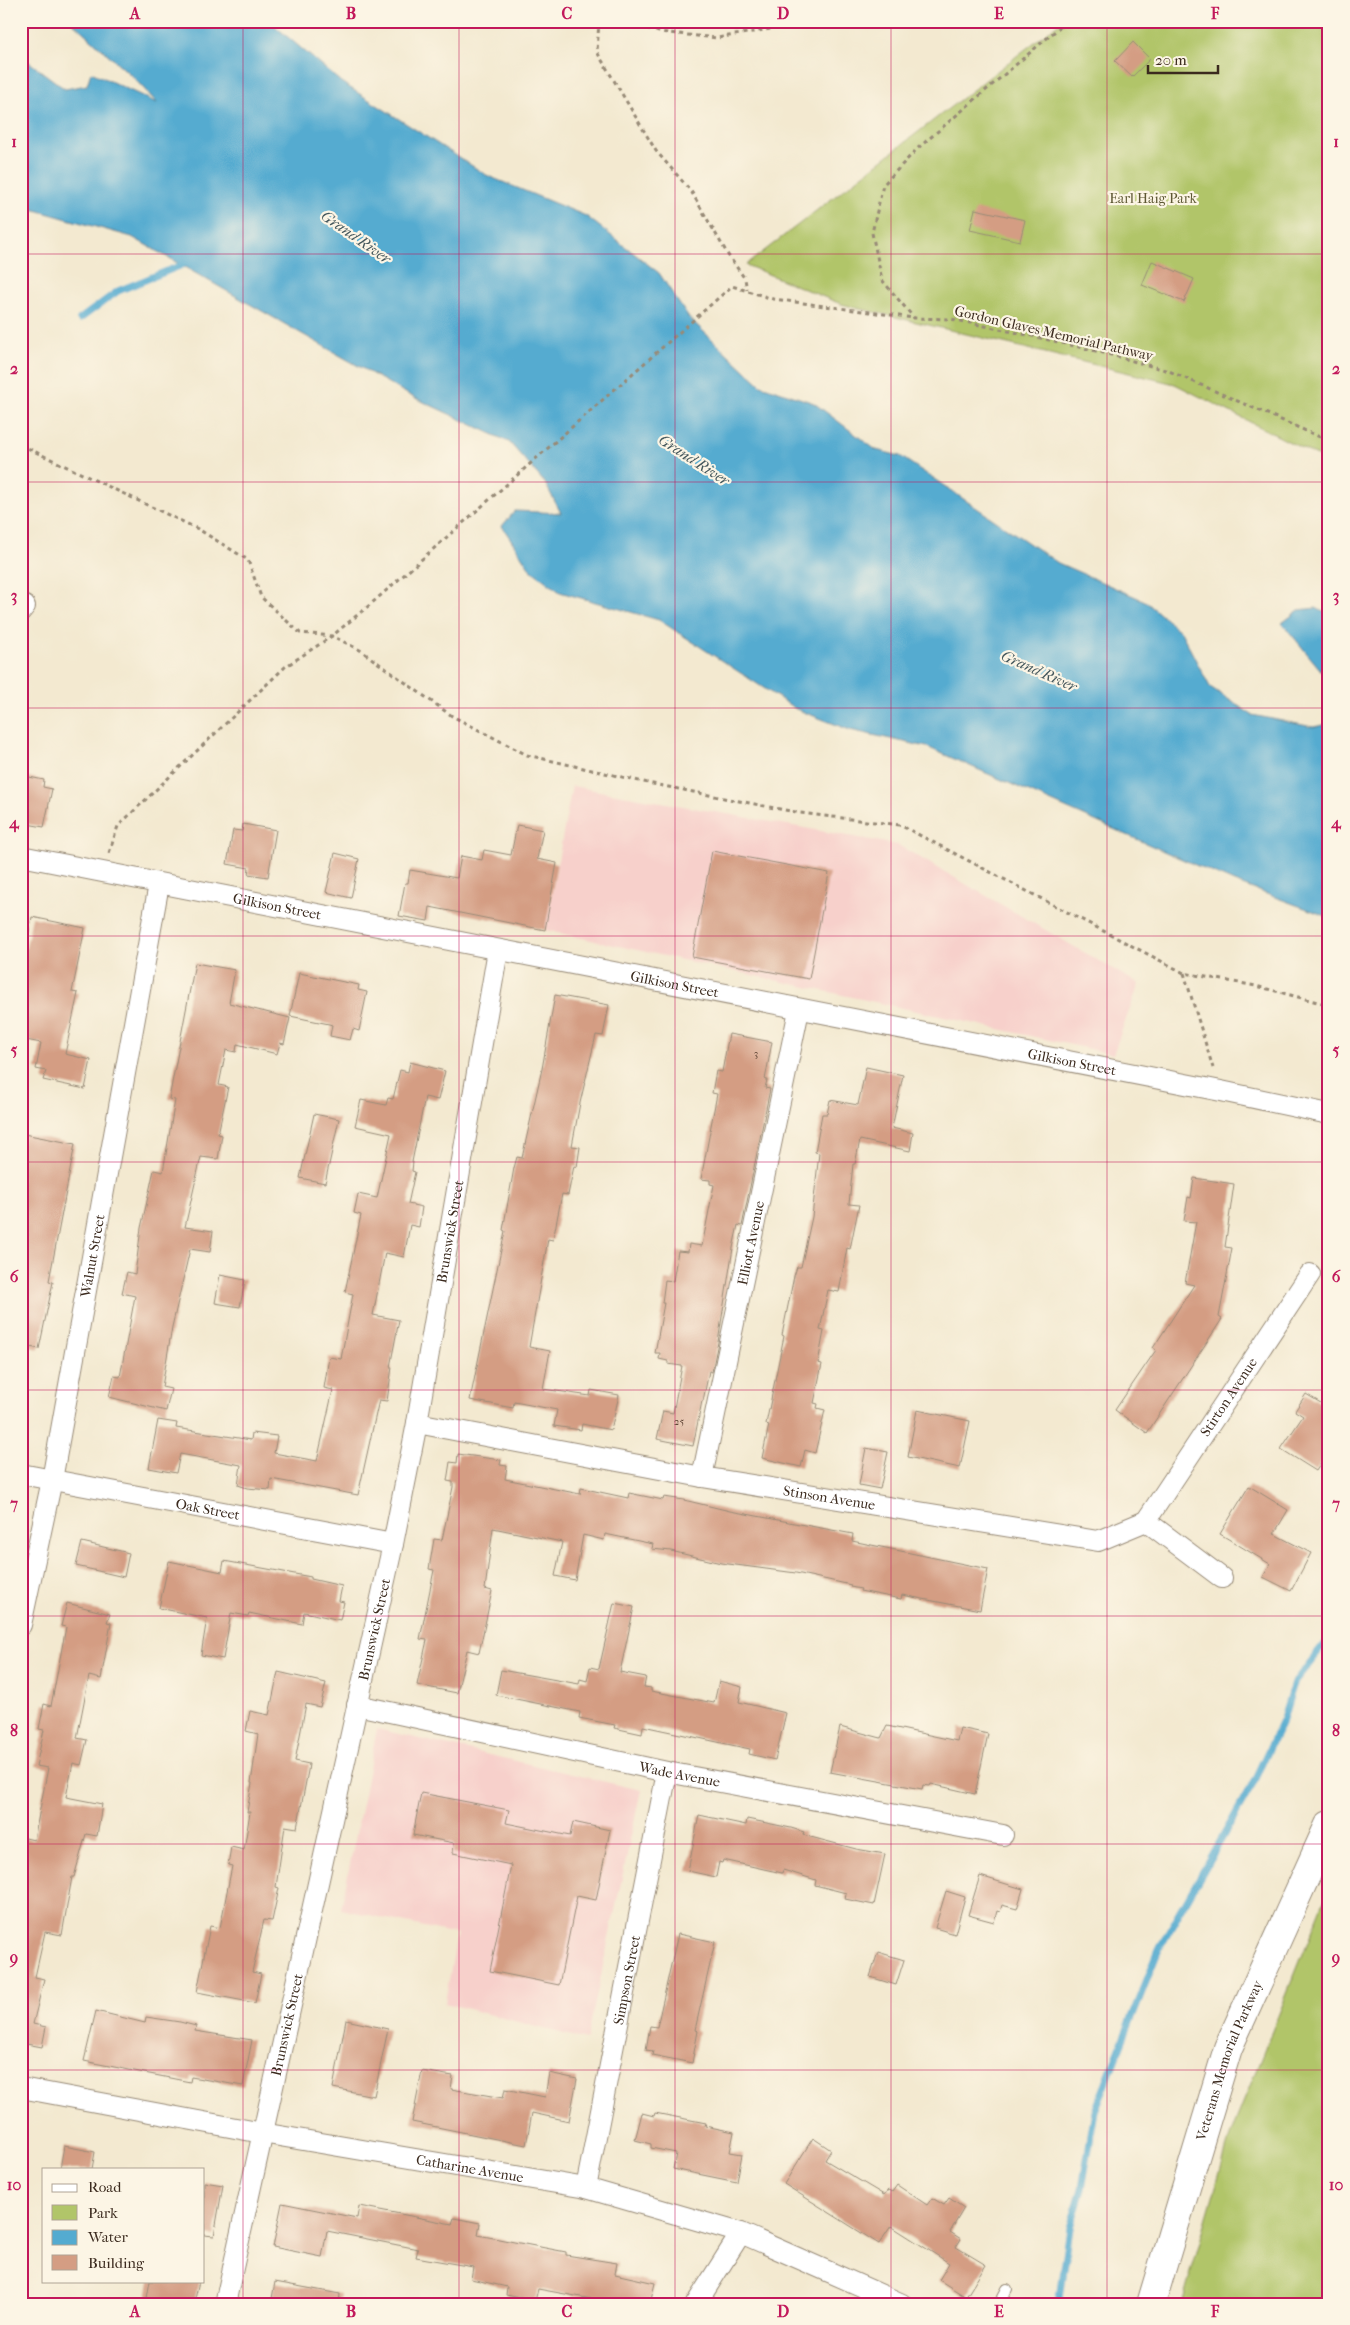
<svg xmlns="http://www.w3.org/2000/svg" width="1350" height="2325" viewBox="0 0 1350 2325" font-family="'IM FELL French Canon',serif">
<rect width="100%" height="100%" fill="#fcf5e5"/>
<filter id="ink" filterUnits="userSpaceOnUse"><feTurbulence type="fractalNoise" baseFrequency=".02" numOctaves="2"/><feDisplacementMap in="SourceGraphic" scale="10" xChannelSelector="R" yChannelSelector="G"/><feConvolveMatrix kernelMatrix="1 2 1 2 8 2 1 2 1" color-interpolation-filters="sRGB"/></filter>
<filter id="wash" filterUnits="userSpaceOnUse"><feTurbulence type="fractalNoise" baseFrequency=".0096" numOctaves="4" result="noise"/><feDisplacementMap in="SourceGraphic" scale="20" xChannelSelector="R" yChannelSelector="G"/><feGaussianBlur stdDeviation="1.12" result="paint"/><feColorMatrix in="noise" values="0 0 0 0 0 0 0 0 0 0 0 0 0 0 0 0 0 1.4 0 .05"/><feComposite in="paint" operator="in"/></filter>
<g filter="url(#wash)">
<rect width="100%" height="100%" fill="#f3e9d0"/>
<!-- built -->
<g fill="#f7d0cb">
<path d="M 572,786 L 898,845 L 1139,984 L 1113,1054 L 545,930 Z"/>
<path d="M 377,1729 L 641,1790 L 587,2040 L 445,2003 L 457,1934 L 341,1909 Z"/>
</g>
<!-- green -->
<g fill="#b1c569" stroke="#767844">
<path d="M 1062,21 L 1329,21 L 1329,462 L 1175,384 L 841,304 L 746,265 Z"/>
<path d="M 1329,1889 L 1329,2304 L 1182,2304 L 1231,2133 Z"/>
</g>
<!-- water -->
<g fill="#54abd0" stroke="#486a77">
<path d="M 71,21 L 269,21 L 341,82 L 488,176 L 586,216 L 659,273 L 688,317 L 761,385 L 814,403 L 876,450 L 900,456 L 1058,563 L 1145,601 L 1181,632 L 1210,687 L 1252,715 L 1313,727 L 1329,724 L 1329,917 L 1234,882 L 927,747 L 850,730 L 796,709 L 659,620 L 560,592 L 531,570 L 502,526 L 515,511 L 561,513 L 545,483 L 509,442 L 411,396 L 132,237 L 21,206 L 21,56 L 65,89 L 87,85 L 91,72 L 157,103 L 133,77 Z"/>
<path d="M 1316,608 L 1329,615 L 1329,680 L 1282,623 L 1299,610 Z"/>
</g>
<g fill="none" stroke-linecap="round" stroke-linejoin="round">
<!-- stream -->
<g stroke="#54abd0" stroke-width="7">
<path d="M 80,319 L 118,291 L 182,265"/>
<path d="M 1059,2304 L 1070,2228 L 1082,2189 L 1095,2111 L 1159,1949 L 1251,1787 L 1283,1719 L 1294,1683 L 1329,1639"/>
</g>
</g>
<g id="blocks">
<!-- building -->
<g fill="#d49d83">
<path d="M 1133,42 L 1150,59 L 1132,77 L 1115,61 Z"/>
<path d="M 975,209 L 1025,220 L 1020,241 L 970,230 Z"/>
<path d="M 1152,261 L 1194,279 L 1184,302 L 1142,285 Z"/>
<path d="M 24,776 L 44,780 L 43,787 L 52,789 L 44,827 L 21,823 L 21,789 Z"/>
<path d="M 243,824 L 276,830 L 268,877 L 248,874 L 249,868 L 227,864 L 233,830 L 242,831 Z"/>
<path d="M 517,825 L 543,830 L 537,859 L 557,863 L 545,930 L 430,907 L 428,921 L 399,916 L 405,883 L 408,883 L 410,870 L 457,878 L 461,856 L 482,860 L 484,850 L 511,855 Z"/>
<path d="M 712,851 L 829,873 L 809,979 L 692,957 Z"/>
<path d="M 335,853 L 359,859 L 351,898 L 326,892 Z"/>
<path d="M 32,917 L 85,928 L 72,992 L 78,993 L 65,1054 L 91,1060 L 85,1089 L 43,1080 L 46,1071 L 36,1069 L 41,1043 L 21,1039 L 21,996 L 26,975 L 21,974 L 21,972 Z"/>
<path d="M 195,963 L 235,970 L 229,1003 L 290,1018 L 284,1044 L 280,1043 L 277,1054 L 237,1044 L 236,1052 L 226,1050 L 219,1085 L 228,1087 L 218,1134 L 222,1135 L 218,1159 L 201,1157 L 185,1227 L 213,1231 L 210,1252 L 190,1249 L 172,1327 L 162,1387 L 171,1389 L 166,1411 L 109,1397 L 114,1376 L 120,1377 L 135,1296 L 122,1293 L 127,1272 L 135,1274 L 141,1228 L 154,1170 L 163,1172 L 175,1100 L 169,1099 Z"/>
<path d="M 299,973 L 359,985 L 358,990 L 367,992 L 359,1031 L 353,1029 L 350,1040 L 330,1036 L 332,1025 L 329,1024 L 290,1016 Z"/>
<path d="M 555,995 L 609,1005 L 603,1036 L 596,1035 L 580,1103 L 572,1146 L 580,1147 L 577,1167 L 574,1166 L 568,1195 L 562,1194 L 553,1240 L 548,1239 L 529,1347 L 550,1351 L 543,1389 L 590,1396 L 591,1390 L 619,1395 L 611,1430 L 582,1424 L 581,1430 L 554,1426 L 557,1410 L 514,1402 L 513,1408 L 470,1400 L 505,1231 L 503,1230 L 514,1168 L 517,1157 L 522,1158 L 542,1069 Z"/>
<path d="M 729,1034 L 772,1042 L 765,1080 L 767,1080 L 765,1088 L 770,1089 L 742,1226 L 738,1225 L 733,1248 L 718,1342 L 712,1372 L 709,1371 L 703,1401 L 702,1401 L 693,1446 L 657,1439 L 663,1411 L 673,1413 L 682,1366 L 668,1364 L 668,1361 L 659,1359 L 660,1353 L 655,1353 L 664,1303 L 662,1303 L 665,1280 L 673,1281 L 678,1251 L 688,1252 L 689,1244 L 702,1246 L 714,1185 L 710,1184 L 710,1180 L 701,1179 L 717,1094 L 712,1093 L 716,1071 L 722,1072 Z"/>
<path d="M 410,1062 L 445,1071 L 438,1100 L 425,1097 L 412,1162 L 413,1162 L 412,1171 L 415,1172 L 408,1204 L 422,1207 L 419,1227 L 410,1225 L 404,1257 L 385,1253 L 373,1315 L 399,1320 L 390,1367 L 392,1367 L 387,1401 L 379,1400 L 358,1495 L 271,1479 L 270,1490 L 247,1488 L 238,1485 L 241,1465 L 180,1454 L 176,1473 L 149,1468 L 158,1420 L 177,1423 L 176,1428 L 251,1440 L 252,1433 L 277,1436 L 274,1453 L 317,1461 L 333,1390 L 324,1388 L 329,1357 L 341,1359 L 353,1294 L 345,1292 L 361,1215 L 354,1213 L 358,1194 L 377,1198 L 391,1134 L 355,1126 L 361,1100 L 386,1105 L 388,1098 L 393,1099 L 400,1070 L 408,1072 Z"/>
<path d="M 866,1067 L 903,1075 L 892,1128 L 913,1133 L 910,1151 L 860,1140 L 855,1164 L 853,1164 L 849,1204 L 859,1205 L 850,1249 L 847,1248 L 839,1292 L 828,1290 L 820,1330 L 824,1331 L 818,1363 L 822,1364 L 814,1403 L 818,1404 L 817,1408 L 825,1410 L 815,1453 L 805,1450 L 801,1467 L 762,1458 L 769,1425 L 766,1424 L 784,1336 L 782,1335 L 794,1276 L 797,1267 L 801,1267 L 812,1217 L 819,1153 L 815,1152 L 822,1114 L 827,1114 L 830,1100 L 858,1105 Z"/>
<path d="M 314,1114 L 339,1119 L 325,1183 L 300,1178 Z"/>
<path d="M 24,1134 L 75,1144 L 49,1281 L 53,1282 L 39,1349 L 21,1345 L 21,1151 Z"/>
<path d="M 1194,1178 L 1234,1184 L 1225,1247 L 1232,1248 L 1219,1317 L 1222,1319 L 1147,1433 L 1115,1410 L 1156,1350 L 1153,1348 L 1194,1285 L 1185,1283 L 1196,1222 L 1184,1221 L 1188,1197 L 1191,1198 Z"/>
<path d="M 220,1275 L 245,1280 L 240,1307 L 215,1303 Z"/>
<path d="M 1306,1394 L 1329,1408 L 1329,1451 L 1316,1471 L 1281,1449 L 1303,1416 L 1295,1411 Z"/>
<path d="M 917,1410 L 970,1421 L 960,1468 L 908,1457 Z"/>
<path d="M 866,1448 L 888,1452 L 880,1489 L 859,1485 Z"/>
<path d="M 458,1454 L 501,1460 L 500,1465 L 507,1466 L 505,1479 L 580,1494 L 581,1488 L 628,1498 L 629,1493 L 663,1500 L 664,1497 L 684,1500 L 730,1511 L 853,1534 L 852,1541 L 988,1569 L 980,1610 L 902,1595 L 901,1599 L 860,1591 L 861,1589 L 850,1587 L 851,1585 L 796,1573 L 721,1563 L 671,1551 L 652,1549 L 653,1544 L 605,1534 L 604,1540 L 583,1535 L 575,1580 L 555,1576 L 562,1542 L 493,1528 L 485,1589 L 492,1591 L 479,1653 L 467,1650 L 457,1693 L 417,1685 L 427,1640 L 420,1639 L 434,1570 L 429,1569 L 434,1539 L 442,1540 L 453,1487 L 453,1482 L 447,1481 L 450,1462 L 457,1463 Z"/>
<path d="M 1249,1486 L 1288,1510 L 1274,1534 L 1311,1553 L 1291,1591 L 1263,1577 L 1270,1564 L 1220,1534 Z"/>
<path d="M 82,1542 L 129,1553 L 124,1577 L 76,1566 Z"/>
<path d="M 169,1561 L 222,1572 L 224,1561 L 311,1577 L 311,1579 L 342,1586 L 339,1601 L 344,1602 L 340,1620 L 304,1612 L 302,1624 L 249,1613 L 248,1616 L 231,1613 L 223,1659 L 201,1655 L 207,1618 L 159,1608 Z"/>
<path d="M 67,1603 L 110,1614 L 107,1622 L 111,1623 L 101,1679 L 89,1676 L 77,1738 L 87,1740 L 81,1765 L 73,1763 L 66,1797 L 102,1804 L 97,1836 L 86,1834 L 74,1877 L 72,1877 L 62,1935 L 45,1932 L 35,1977 L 44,1979 L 33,2024 L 46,2027 L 42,2047 L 21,2043 L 21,1837 L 34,1840 L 48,1768 L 36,1766 L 44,1730 L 39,1729 L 44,1704 L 51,1706 L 66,1627 L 61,1626 Z"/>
<path d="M 614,1603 L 634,1607 L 620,1672 L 646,1677 L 644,1687 L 651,1688 L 651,1691 L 714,1703 L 719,1681 L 742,1687 L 739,1702 L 786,1713 L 775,1760 L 749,1754 L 750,1749 L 643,1726 L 642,1734 L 614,1728 L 615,1725 L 579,1718 L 580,1712 L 496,1695 L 501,1670 L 579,1684 L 580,1679 L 587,1681 L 590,1667 L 599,1669 Z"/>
<path d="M 278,1672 L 326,1683 L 320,1707 L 306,1704 L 295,1761 L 309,1764 L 308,1771 L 297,1828 L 285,1826 L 276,1887 L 279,1888 L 272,1921 L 264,1920 L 252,1972 L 261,1974 L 255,2003 L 197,1992 L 210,1926 L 220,1928 L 232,1866 L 228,1865 L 231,1847 L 244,1850 L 250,1812 L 247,1812 L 252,1783 L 251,1783 L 258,1734 L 246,1731 L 250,1711 L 269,1715 Z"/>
<path d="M 887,1726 L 957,1741 L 960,1728 L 988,1734 L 975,1794 L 931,1784 L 930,1786 L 923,1785 L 922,1789 L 830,1772 L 840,1727 L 881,1738 Z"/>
<path d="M 421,1793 L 509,1810 L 506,1823 L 570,1836 L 573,1822 L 610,1830 L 596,1900 L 577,1896 L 559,1985 L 490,1971 L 511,1865 L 453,1853 L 454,1843 L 413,1835 Z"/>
<path d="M 699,1815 L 746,1825 L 747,1819 L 791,1828 L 804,1832 L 803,1835 L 856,1849 L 885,1854 L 874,1905 L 845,1899 L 846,1893 L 815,1885 L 816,1880 L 783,1870 L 782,1873 L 723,1860 L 722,1863 L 719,1862 L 716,1877 L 688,1871 Z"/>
<path d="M 980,1876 L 1023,1889 L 1017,1909 L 1002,1905 L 1000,1912 L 997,1911 L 994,1922 L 968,1915 Z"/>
<path d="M 946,1891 L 965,1897 L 955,1934 L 935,1928 Z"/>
<path d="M 678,1934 L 715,1942 L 695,2030 L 698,2031 L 692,2063 L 652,2055 L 653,2051 L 646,2050 L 650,2026 L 657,2027 Z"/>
<path d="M 878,1952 L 904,1960 L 896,1985 L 870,1977 Z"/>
<path d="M 96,2011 L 145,2023 L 146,2017 L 180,2022 L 196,2026 L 195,2031 L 252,2040 L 243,2086 L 191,2077 L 190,2082 L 84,2061 Z"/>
<path d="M 346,2020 L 388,2029 L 374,2096 L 333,2088 Z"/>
<path d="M 422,2071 L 453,2076 L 451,2089 L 503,2098 L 505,2089 L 545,2097 L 549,2073 L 577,2079 L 569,2121 L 532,2113 L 526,2145 L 412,2122 Z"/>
<path d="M 642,2113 L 654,2116 L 655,2113 L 706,2123 L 705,2126 L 734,2132 L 730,2152 L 742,2154 L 737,2182 L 673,2169 L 676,2153 L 651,2148 L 651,2144 L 635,2140 Z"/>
<path d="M 813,2138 L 831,2150 L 825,2160 L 884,2195 L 888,2190 L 892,2192 L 897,2185 L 927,2205 L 932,2198 L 944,2205 L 949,2198 L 964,2208 L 950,2232 L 961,2239 L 956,2247 L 986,2265 L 966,2297 L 939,2280 L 949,2263 L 891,2226 L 879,2244 L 784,2184 Z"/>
<path d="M 64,2146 L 95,2152 L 92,2169 L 60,2169 Z"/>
<path d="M 204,2182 L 223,2185 L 214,2236 L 204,2235 Z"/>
<path d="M 282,2203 L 357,2218 L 359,2206 L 452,2224 L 454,2218 L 480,2223 L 478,2235 L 566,2252 L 566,2255 L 617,2263 L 615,2274 L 655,2283 L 650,2304 L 619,2304 L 538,2289 L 535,2301 L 506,2295 L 507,2287 L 471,2279 L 473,2267 L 416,2257 L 418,2249 L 327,2231 L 322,2257 L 273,2247 Z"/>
<path d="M 150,2281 L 199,2281 L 194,2304 L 172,2304 L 147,2298 Z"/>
<path d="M 275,2282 L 340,2294 L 339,2304 L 271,2304 Z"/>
</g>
</g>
</g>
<g filter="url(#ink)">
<use href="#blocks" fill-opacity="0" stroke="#978a77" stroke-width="1"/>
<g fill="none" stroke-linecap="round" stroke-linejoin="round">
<!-- service casing -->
<g stroke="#978a77" stroke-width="12">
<path id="service" d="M 999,2304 L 1007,2289"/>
</g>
<!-- minor casing -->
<g stroke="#978a77" stroke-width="22">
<g id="minor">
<path d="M 21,611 L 25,606"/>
<path id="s1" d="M 21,856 L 1221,1091 L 1329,1114"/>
<path id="s2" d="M 417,1423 L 702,1477 L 1098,1541 L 1146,1521 L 1222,1578"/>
<path id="s3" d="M 21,1474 L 393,1544"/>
<path id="s4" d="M 702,1477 L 799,1010"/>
<path id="s5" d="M 1146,1521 L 1310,1274"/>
<path id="s6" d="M 21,1625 L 52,1480 L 159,884"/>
<path id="s7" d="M 357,1705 L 667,1772 L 1003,1835"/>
<path id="s8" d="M 21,2088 L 262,2133 L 586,2188 L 741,2233 L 902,2304"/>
<path id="s9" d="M 586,2188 L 667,1772"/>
<path id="s10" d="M 225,2304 L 393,1544 L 417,1423 L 498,950"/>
<path d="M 696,2304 L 741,2233"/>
</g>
</g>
<!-- secondary casing -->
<g stroke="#978a77" stroke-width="30">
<g id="secondary">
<path id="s11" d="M 1151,2304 L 1228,2048 L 1329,1825"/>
</g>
</g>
<!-- path -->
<g stroke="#978a77" stroke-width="3" stroke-dasharray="4 4" stroke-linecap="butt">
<path d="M 599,21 L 597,52 L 656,151 L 691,191 L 728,255 L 745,279 L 747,290"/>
<path d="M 625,21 L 659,32 L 717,38 L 818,21"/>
<path d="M 1067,21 L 917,149 L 883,185 L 872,233 L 882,280 L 914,318 L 951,319 L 1028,335 L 1100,352 L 1169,371 L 1329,441"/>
<path d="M 21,445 L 198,529 L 248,560 L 261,597 L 300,633 L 332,636 L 360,650 L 452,716 L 527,755 L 648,783 L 800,813 L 900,825 L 1184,973 L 1256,986 L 1329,1005"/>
<path d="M 109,853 L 118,826 L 285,667 L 332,636 L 372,603 L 732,286 L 773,299 L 914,318"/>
<path d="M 1184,973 L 1213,1068"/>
</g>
<!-- service -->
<use href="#service" stroke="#fff" stroke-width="10"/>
<!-- minor -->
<use href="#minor" stroke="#fff" stroke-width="20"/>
<!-- secondary -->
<use href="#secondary" stroke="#fff" stroke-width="28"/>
</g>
</g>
<!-- grid -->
<path fill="none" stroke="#c2185b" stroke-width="1" stroke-opacity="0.55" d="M 243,21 L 243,2304M 459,21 L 459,2304M 675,21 L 675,2304M 891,21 L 891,2304M 1107,21 L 1107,2304M 21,254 L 1329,254M 21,482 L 1329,482M 21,708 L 1329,708M 21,936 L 1329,936M 21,1162 L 1329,1162M 21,1390 L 1329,1390M 21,1616 L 1329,1616M 21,1844 L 1329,1844M 21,2070 L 1329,2070"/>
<g text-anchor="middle" stroke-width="4.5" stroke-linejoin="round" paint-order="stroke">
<!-- number labels -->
<g font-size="11" fill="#614737">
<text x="756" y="1057">3</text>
<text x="679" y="1425">25</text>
</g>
<!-- park labels -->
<g font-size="14" fill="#5e5834" stroke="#fcf5e5">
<text x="1153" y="203">Earl Haig Park</text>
</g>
<!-- street labels -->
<g font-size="14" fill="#3b2a1e" stroke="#fcf5e5">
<text transform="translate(1054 333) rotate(13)" y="5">Gordon Glaves Memorial Pathway</text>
<text dy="5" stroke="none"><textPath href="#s1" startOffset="261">Gilkison Street</textPath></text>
<text dy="5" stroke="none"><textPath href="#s1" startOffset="666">Gilkison Street</textPath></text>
<text dy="5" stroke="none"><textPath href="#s1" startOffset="1071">Gilkison Street</textPath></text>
<text dy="5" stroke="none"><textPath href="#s10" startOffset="1096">Brunswick Street</textPath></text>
<text dy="5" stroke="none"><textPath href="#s4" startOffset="239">Elliott Avenue</textPath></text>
<text dy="5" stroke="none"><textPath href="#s6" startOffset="376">Walnut Street</textPath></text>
<text dy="5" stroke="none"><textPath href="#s5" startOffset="149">Stirton Avenue</textPath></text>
<text dy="5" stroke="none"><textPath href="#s2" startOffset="419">Stinson Avenue</textPath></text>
<text dy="5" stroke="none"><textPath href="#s3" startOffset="190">Oak Street</textPath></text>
<text dy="5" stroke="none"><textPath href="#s10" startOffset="691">Brunswick Street</textPath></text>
<text dy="5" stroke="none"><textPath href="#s7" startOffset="330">Wade Avenue</textPath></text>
<text dy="5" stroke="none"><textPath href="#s9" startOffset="212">Simpson Street</textPath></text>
<text dy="5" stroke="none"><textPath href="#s10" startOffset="286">Brunswick Street</textPath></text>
<text dy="5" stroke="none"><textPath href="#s11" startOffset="256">Veterans Memorial Parkway</textPath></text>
<text dy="5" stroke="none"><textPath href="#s8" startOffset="456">Catharine Avenue</textPath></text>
</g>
<!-- water labels -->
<g font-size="15" font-style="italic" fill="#44575c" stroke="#fcf5e5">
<text transform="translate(356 237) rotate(35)" y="5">Grand River</text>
<text transform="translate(694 460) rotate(33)" y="5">Grand River</text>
<text transform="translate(1039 671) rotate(24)" y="5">Grand River</text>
</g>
</g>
<!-- margin -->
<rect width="1350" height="2325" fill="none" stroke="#fcf5e5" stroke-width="55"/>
<!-- legend -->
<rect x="42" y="2168" width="162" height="115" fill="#fcf5e5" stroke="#afa495"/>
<rect x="52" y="2184" width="25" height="8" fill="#ffffff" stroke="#afa495"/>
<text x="88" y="2192" font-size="15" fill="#3b2a1e">Road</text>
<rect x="52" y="2205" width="25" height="15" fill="#b1c569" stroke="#afa495"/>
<text x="88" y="2218" font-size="15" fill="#3b2a1e">Park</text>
<rect x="52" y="2230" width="25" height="15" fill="#54abd0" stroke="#afa495"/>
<text x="88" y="2242" font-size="15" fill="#3b2a1e">Water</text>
<rect x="52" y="2255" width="25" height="15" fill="#d49d83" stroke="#afa495"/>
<text x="88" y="2268" font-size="15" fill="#3b2a1e">Building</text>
<!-- scale -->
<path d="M1148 65v8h70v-8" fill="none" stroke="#3b2a1e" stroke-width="2.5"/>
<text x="1155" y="65" font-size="15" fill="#3b2a1e" stroke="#fcf5e5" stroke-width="4" paint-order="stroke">20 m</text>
<rect x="28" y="28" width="1294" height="2270" fill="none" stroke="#c2185b" stroke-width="2"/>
<g font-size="16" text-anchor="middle" font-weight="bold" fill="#c2185b">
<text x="135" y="19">A</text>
<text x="351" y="19">B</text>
<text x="567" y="19">C</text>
<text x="783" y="19">D</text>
<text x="999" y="19">E</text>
<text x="1215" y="19">F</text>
<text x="14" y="147">1</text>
<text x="1336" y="147">1</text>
<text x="14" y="374">2</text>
<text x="1336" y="374">2</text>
<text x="14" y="601">3</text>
<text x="1336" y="601">3</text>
<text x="14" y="828">4</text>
<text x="1336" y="828">4</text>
<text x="14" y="1055">5</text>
<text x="1336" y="1055">5</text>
<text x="14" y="1282">6</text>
<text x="1336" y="1282">6</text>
<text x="14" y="1509">7</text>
<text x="1336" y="1509">7</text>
<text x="14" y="1736">8</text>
<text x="1336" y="1736">8</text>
<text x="14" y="1963">9</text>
<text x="1336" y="1963">9</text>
<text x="14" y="2190">10</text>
<text x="1336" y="2190">10</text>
<text x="135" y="2317">A</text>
<text x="351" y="2317">B</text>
<text x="567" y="2317">C</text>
<text x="783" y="2317">D</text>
<text x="999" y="2317">E</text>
<text x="1215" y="2317">F</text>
</g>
</svg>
